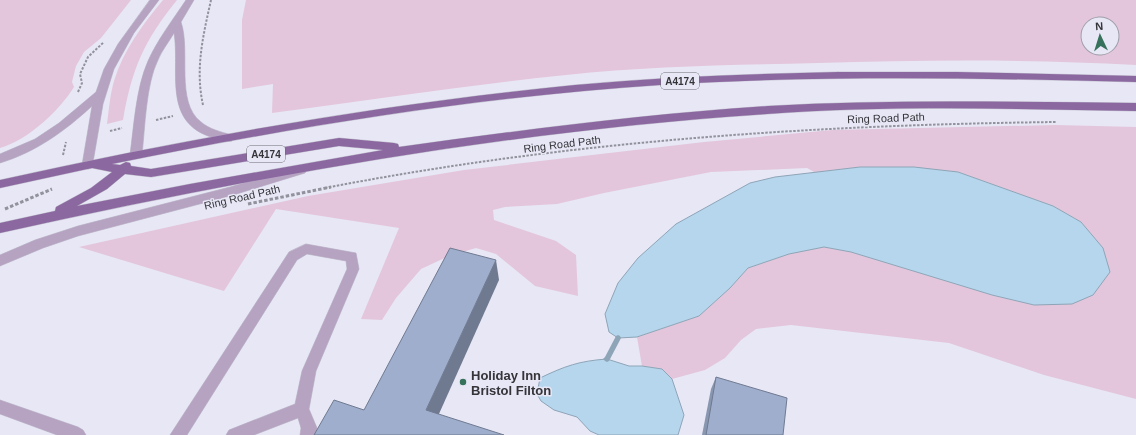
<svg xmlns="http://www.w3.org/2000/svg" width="1136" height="435" viewBox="0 0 1136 435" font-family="Helvetica,sans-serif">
<rect width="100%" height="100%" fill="#e8e7f6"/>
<!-- green -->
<g fill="#e3c6db" fill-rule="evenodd">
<path d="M 0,0 L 131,0 L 101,38 L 84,52 L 76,66 L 72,82 L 74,87 C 59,111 28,140 0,148 Z"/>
<path d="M 163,0 L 177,0 C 144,41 132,68 123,120 L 107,124 C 109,109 110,95 114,81 C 123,51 143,24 163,0 Z"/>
<path d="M 246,0 L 1136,0 L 1136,65 C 1030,59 924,60 818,63 C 734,65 649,66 566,75 C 468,85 370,100 272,113 L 273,84 L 242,89 L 242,20 ZM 1088,24 L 1112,24 L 1112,48 L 1088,48 Z"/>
<path d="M 1056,125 L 1136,127 L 1136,399 L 1044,375 L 949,343 L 791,325 L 756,329 L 741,340 L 725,358 L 705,370 L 672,379 L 662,369 L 642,366 L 637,337 L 699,316 L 730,288 L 748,268 L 789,254 L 824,247 L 851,252 L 992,295 L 1034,305 L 1081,222 L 1053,206 L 958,172 L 860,167 L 816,173 L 807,168 L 711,172 L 604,193 L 557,204 L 505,207 L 493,210 L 494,220 L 556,241 L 576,255 L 578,296 L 535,286 L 496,254 L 476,248 L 449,256 L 421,269 L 396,298 L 382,320 L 361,319 L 399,228 L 276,209 L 224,291 L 79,247 L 308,196 L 464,170 L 704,142 L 832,130 Z"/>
</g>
<!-- water -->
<g fill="#b5d6ed" stroke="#8ea5b7">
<path d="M 860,167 L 914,167 L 958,172 L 1053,206 L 1081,222 L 1103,248 L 1110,272 L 1093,295 L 1072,304 L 1034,305 L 992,295 L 851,252 L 824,247 L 789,254 L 748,268 L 730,288 L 699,316 L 637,337 L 618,338 L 609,332 L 605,314 L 618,283 L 638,258 L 676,224 L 750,183 L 775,177 Z"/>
<path d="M 607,359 L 629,366 L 642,366 L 662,369 L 672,379 L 684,415 L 678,435 L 599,435 L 590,431 L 577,417 L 554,410 L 541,401 L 537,394 L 540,378 C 565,366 579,361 607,359 Z"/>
</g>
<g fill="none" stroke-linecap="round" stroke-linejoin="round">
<!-- stream -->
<path fill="#8ea5b7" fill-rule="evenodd" d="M 618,335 L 620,336 L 621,338 L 620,340 L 609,361 L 607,362 L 605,361 L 603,359 L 605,357 L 616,336 Z"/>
<!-- minor casing -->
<g stroke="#c4c3d0" stroke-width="1">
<g id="minor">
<path d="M 150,0 L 159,0 L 134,33 L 114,69 L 103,104 L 92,168 L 88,169 L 84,168 L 82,165 L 92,106 C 65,131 36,152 0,163 L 0,154 L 35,139 L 59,123 L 96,92 L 104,69 L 118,44 Z"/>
<path d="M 186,0 L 194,0 L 181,22 C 191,51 175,102 201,122 C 209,129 221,132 232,135 L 233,138 L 232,141 C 225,143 215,138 208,136 C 163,119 180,70 174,33 C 169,42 162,50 158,60 C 146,84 145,128 142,155 L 140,158 L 132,158 L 130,155 C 134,125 136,88 148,61 C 156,42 174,18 186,0 Z"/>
<path d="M 301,166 L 305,167 L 307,170 L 305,173 L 230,196 L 78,236 L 43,248 L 0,266 L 0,255 L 35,240 L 78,226 L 230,187 Z"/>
<path d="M 306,244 L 356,253 L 359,269 L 316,371 L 309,409 L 317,428 L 316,435 L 300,435 L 301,428 L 298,418 L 254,435 L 226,435 L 229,430 L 295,404 L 302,371 L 347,269 L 346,261 L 307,254 L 297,260 L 187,435 L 170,435 L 289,252 Z"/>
<path d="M 0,400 L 78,427 L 83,430 L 86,435 L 57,435 L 0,414 Z"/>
</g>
</g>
<!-- major casing -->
<g stroke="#c4c3d0" stroke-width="1">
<path id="major" d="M 838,72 L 957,72 L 1136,76 L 1136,82 C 977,78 819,75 660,85 C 476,97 293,127 112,164 L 120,165 L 126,162 L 130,163 L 131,166 L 151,169 L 339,138 L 394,143 L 398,144 L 399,147 C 522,130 645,114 768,106 C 890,99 1014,102 1136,103 L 1136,111 C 1014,109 889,105 767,114 C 508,131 253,177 0,233 L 0,223 L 55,211 L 56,207 L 91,188 L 112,172 L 92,168 L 0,188 L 0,180 C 190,138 381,104 575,85 C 662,77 750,74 838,72 ZM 339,146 L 383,150 L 190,184 L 77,206 L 107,189 L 125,174 L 151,177 Z"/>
</g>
<!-- path-far1 -->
<g stroke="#92929c" stroke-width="2" stroke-dasharray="2.5 1.5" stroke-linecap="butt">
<path d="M 78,92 L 82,83 L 80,74 L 88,57 L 104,42"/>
<path d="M 203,105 C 195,69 203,36 211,0"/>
<path d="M 156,120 L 173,116"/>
<path d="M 110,131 L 122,128"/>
<path d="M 63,155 L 66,142"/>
<path d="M 325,188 C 567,141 810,125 1056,122"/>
</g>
<!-- path -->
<g stroke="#92929c" stroke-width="3" stroke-dasharray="3.5 2" stroke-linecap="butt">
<path d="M 248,204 L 331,187"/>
<path d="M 5,209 L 52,189"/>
</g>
<!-- minor -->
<use href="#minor" fill="#b6a3c2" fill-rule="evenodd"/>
<!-- major -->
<use href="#major" fill="#8b68a0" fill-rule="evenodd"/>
</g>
<!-- wall -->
<path fill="#8996b0" d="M 716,377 L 783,435 L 702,435 L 711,389 Z"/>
<!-- shaded-wall -->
<path fill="#6f7a90" d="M 496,260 L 499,280 L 434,425 L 426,410 Z"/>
<!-- building -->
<g fill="#9faecd" stroke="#6f7a90">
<path d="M 450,248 L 496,260 L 426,410 L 504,435 L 314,435 L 334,400 L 364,410 Z"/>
<path d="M 716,377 L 787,398 L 783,435 L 706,435 Z"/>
</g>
<!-- markers -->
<circle fill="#36715b" stroke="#e8e7f6" stroke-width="1.5" cx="463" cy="382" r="4"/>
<g text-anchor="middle" stroke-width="3" stroke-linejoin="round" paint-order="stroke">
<!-- shield labels -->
<g fill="#e8e7f6" stroke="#6a6a72" stroke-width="1">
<rect x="661" y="73" width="38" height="16" rx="3"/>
<rect x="247" y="146" width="38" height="16" rx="3"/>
</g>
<g font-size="10" font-weight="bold" fill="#343439">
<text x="680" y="85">A4174</text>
<text x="266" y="158">A4174</text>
</g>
<!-- street labels -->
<g font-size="11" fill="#343439" stroke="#e8e7f6">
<text transform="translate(886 118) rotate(-2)" y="4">Ring Road Path</text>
<text transform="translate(562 144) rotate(-7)" y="4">Ring Road Path</text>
<text transform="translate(242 197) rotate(-13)" y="4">Ring Road Path</text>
</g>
<!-- near-poi labels -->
<g font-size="13" font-weight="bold" fill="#343439" stroke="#e8e7f6" text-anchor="start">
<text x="471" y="380">Holiday Inn<tspan x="471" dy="15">Bristol Filton</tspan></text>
</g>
</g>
<!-- north arrow -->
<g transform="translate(1100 36) rotate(356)"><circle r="19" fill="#e8e7f6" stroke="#a09faa"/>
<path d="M0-3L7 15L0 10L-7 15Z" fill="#36715b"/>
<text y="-6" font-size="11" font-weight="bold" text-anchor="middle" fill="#343439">N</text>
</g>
</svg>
